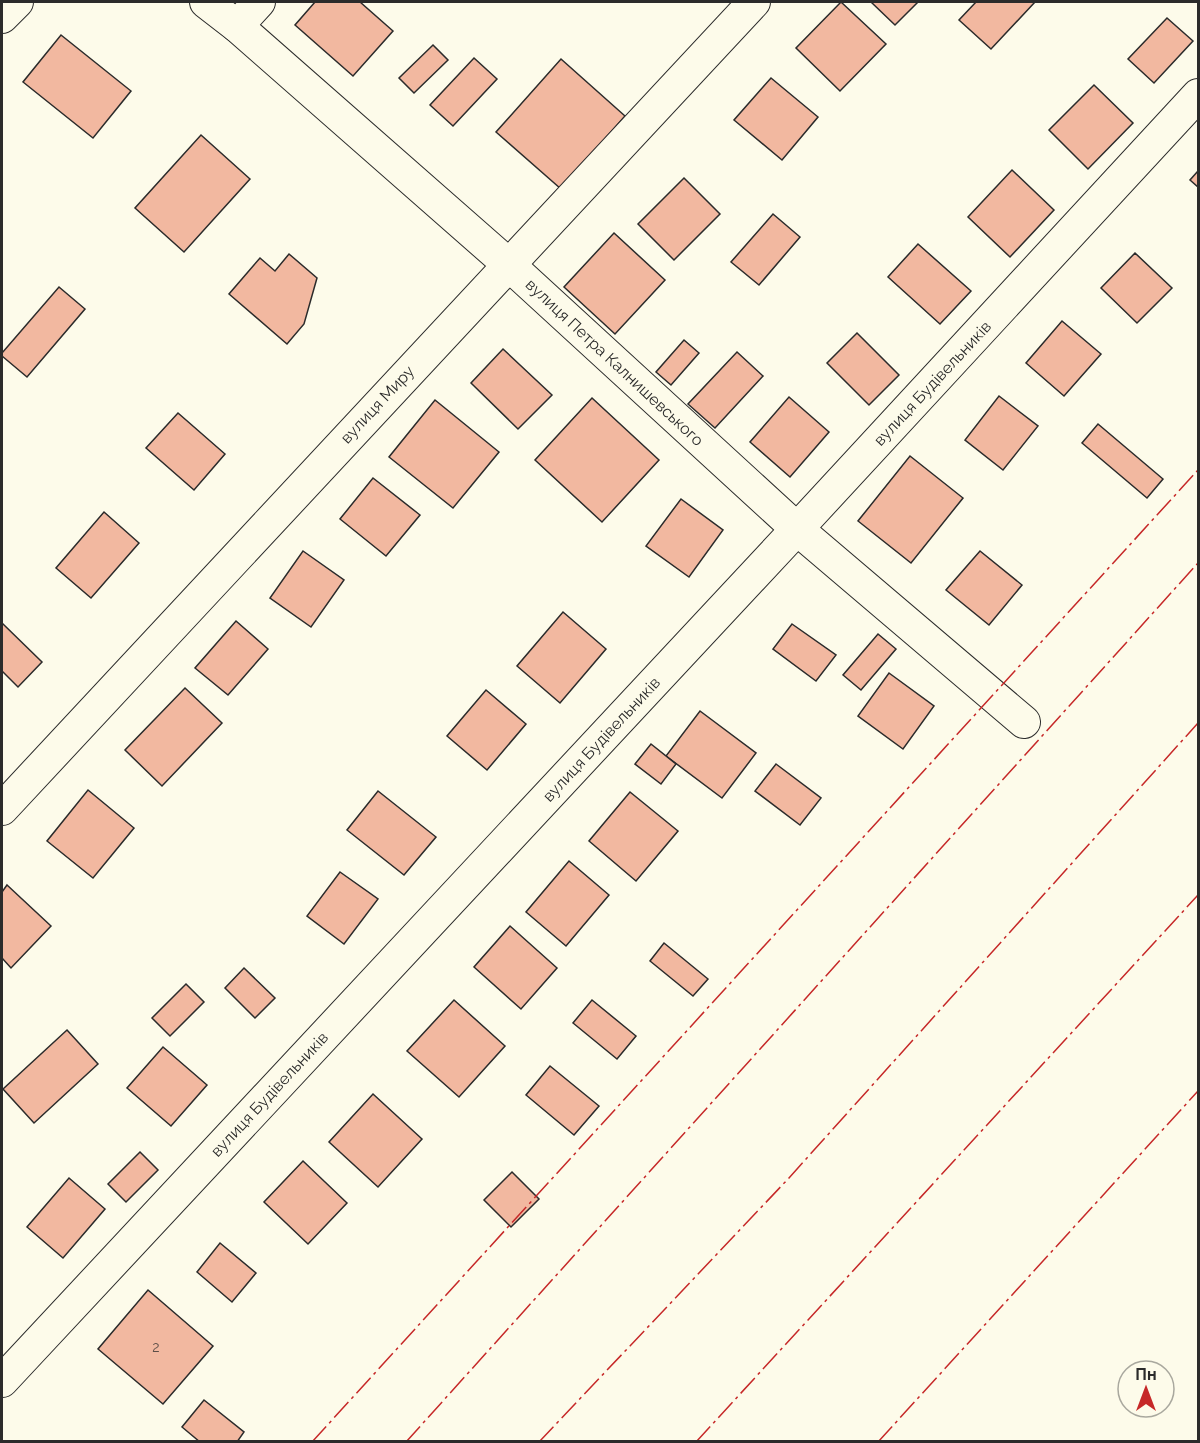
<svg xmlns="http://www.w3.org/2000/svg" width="1200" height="1443" viewBox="0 0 1200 1443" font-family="Raleway,sans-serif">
<rect width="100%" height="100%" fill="#fdfbea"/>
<!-- building -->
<g fill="#f2b8a0" stroke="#2b2b2b" stroke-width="1.5">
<path d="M 315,2 L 360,2 L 393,31 L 353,76 L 295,25 Z"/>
<path d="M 841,2 L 886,44 L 840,91 L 796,48 Z"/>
<path d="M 871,2 L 918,2 L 895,25 Z"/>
<path d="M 976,2 L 1035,2 L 991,49 L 959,20 Z"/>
<path d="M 1167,18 L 1193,41 L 1154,83 L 1128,59 Z"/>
<path d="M 61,35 L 131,91 L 93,138 L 23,82 Z"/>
<path d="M 433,45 L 448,60 L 414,93 L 399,78 Z"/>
<path d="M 474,58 L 497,79 L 453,126 L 430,105 Z"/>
<path d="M 561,59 L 625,116 L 561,189 L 496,132 Z"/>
<path d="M 771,78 L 818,117 L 782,160 L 734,120 Z"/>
<path d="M 1094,85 L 1133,123 L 1088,169 L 1049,130 Z"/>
<path d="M 201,135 L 250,179 L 184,252 L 135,208 Z"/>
<path d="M 1012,170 L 1054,210 L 1010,257 L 968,217 Z"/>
<path d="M 1198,171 L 1198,187 L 1190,180 Z"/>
<path d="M 684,178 L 720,214 L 674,260 L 638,224 Z"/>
<path d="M 773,214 L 800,237 L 759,285 L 731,262 Z"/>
<path d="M 614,233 L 665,280 L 615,334 L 564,287 Z"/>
<path d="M 918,244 L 971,291 L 940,324 L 888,277 Z"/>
<path d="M 1135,253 L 1172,288 L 1137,323 L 1101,288 Z"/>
<path d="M 289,254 L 317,278 L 304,324 L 287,344 L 229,294 L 260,258 L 275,271 Z"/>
<path d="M 59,287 L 85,309 L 27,377 L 2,356 L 2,353 Z"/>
<path d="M 1062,321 L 1101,354 L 1064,396 L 1026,363 Z"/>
<path d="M 857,333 L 899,375 L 869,405 L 827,363 Z"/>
<path d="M 684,340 L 699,353 L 671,385 L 656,372 Z"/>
<path d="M 503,349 L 552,395 L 518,429 L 471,383 Z"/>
<path d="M 737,352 L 763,376 L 715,428 L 688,404 Z"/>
<path d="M 999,396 L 1038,426 L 1003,470 L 965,440 Z"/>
<path d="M 789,397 L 829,432 L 790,477 L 750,442 Z"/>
<path d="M 592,398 L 659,460 L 602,522 L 535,460 Z"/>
<path d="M 435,400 L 499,452 L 453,508 L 389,457 Z"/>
<path d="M 178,413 L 225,454 L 194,490 L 146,448 Z"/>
<path d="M 1098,424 L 1163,479 L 1147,498 L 1082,443 Z"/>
<path d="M 910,456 L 963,498 L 911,563 L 858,521 Z"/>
<path d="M 373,478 L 420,515 L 386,556 L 340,519 Z"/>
<path d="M 681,499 L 723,530 L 689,577 L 646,546 Z"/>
<path d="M 104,512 L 139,543 L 91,598 L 56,568 Z"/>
<path d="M 303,551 L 344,580 L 311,627 L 270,598 Z"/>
<path d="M 980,551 L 1022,585 L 989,625 L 946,590 Z"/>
<path d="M 563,612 L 606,649 L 560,703 L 517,666 Z"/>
<path d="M 236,621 L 268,649 L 228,695 L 195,668 Z"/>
<path d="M 2,623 L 42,662 L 18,687 L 2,671 Z"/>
<path d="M 792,624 L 836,655 L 816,681 L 773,649 Z"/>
<path d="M 878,634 L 896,649 L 861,690 L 843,675 Z"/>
<path d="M 889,673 L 934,706 L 903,749 L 858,716 Z"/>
<path d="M 185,688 L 222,723 L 162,786 L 125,750 Z"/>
<path d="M 486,690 L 526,724 L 487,770 L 447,736 Z"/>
<path d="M 700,711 L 756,753 L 722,798 L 666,756 Z"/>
<path d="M 651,744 L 676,764 L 661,784 L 635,764 Z"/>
<path d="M 776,764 L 821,798 L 800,825 L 755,791 Z"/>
<path d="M 88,790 L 134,828 L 93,878 L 47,841 Z"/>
<path d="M 378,791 L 436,837 L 404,875 L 347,830 Z"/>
<path d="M 630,792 L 678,831 L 636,881 L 589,841 Z"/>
<path d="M 569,861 L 609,895 L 566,946 L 526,912 Z"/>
<path d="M 340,872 L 378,899 L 344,944 L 307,916 Z"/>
<path d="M 7,885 L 51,926 L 11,968 L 2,958 L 2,892 Z"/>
<path d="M 510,926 L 557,968 L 521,1009 L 474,967 Z"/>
<path d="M 664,943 L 708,979 L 693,996 L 650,961 Z"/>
<path d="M 244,968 L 275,998 L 255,1018 L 225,988 Z"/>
<path d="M 186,984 L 204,1002 L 170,1036 L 152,1018 Z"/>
<path d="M 454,1000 L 505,1046 L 459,1097 L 407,1051 Z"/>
<path d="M 592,1000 L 636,1036 L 617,1059 L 573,1023 Z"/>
<path d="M 67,1030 L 98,1064 L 34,1123 L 3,1089 Z"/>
<path d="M 163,1047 L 207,1085 L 171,1126 L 127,1088 Z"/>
<path d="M 550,1066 L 599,1106 L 574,1135 L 526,1095 Z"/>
<path d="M 373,1094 L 422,1139 L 378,1187 L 329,1142 Z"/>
<path d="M 140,1152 L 158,1170 L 126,1202 L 108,1184 Z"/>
<path d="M 303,1161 L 347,1203 L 308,1244 L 264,1202 Z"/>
<path d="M 512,1172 L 539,1199 L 511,1227 L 484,1200 Z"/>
<path d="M 69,1178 L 105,1209 L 63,1258 L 27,1227 Z"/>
<path d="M 220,1243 L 256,1273 L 232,1302 L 197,1272 Z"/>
<path d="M 148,1290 L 213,1346 L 163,1404 L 98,1349 Z"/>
<path d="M 204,1400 L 244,1432 L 237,1442 L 200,1442 L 182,1427 Z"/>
</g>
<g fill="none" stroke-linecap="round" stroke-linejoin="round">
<!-- street casing -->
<g stroke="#2b2b2b" stroke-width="34">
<g id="street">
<path d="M 206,2 L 237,26 L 508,264 L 797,529 L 1024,722"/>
<path d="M 2,17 L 17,2"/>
<path d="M 237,26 L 259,2"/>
<path d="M 2,809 L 754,2"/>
<path d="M 2,1381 L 797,529 L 1198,95"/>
</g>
</g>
<!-- street -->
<use href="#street" stroke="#fdfbea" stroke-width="32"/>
<!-- power -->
<g stroke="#c62828" stroke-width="1.5" stroke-dasharray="21 4.5 3 4.5" stroke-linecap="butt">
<path d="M 312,1442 L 1198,470"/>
<path d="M 406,1442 L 1198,563"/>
<path d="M 539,1442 L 788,1179 L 1198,723"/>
<path d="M 696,1442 L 1198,895"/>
<path d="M 878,1442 L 1198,1091"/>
</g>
</g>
<g text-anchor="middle" stroke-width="4.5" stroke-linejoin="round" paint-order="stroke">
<!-- number labels -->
<g font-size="14" fill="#5d4e48">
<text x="156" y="1352">2</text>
</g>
<!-- street labels -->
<g font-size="16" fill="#2b2b2b" stroke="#fdfbea">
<text transform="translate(615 362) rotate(43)" y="6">вулиця Петра Калнишевського</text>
<text transform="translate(932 383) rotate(-47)" y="6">вулиця Будівельників</text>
<text transform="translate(377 404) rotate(-47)" y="6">вулиця Миру</text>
<text transform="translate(601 739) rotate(-47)" y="6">вулиця Будівельників</text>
<text transform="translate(269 1094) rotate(-47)" y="6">вулиця Будівельників</text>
</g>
</g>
<!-- border -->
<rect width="1200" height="1443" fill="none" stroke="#2b2b2b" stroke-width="6"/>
<!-- north arrow -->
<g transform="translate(1146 1389)"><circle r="28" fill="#fdfbea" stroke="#a9a89e" stroke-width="1.5"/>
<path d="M0-4.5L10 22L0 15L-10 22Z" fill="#c62828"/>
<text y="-9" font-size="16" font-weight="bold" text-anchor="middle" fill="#2b2b2b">Пн</text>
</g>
</svg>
